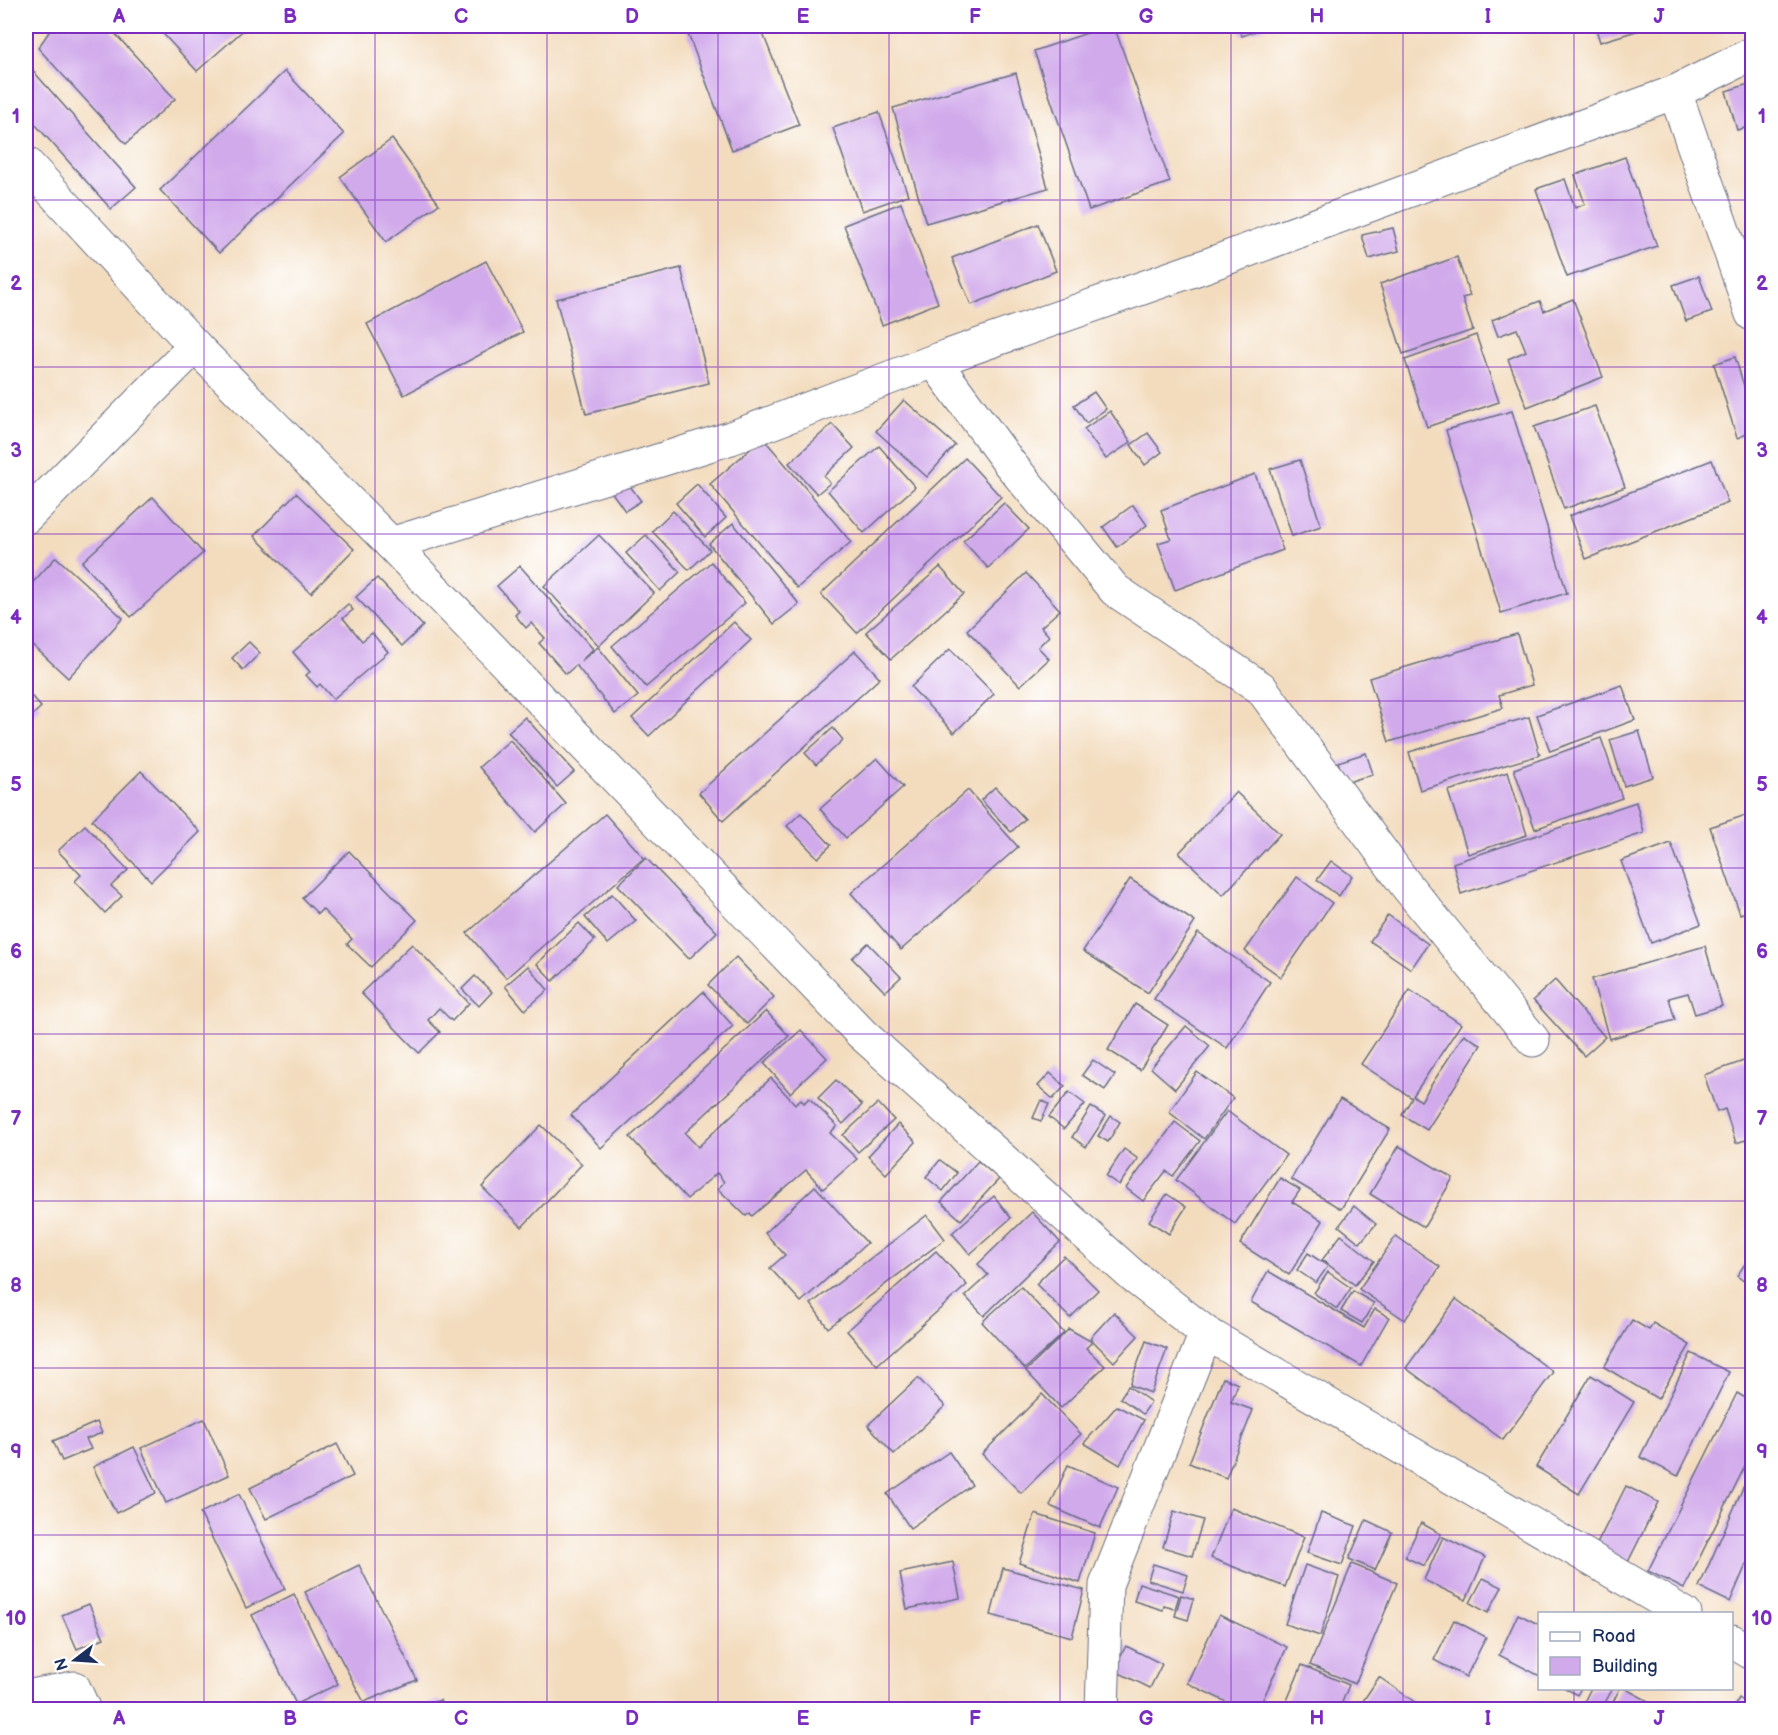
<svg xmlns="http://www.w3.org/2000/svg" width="1778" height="1735" viewBox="0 0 1778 1735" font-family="'Balsamiq Sans',sans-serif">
<rect width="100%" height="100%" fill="#fff"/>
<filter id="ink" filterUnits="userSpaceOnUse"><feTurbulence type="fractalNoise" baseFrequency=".0167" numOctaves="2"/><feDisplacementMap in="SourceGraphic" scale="12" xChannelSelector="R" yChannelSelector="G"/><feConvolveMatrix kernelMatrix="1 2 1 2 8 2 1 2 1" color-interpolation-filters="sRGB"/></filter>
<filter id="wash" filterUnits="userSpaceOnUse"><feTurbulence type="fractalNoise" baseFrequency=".008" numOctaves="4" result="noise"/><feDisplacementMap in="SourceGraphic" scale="24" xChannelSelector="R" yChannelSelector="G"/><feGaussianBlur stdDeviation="1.35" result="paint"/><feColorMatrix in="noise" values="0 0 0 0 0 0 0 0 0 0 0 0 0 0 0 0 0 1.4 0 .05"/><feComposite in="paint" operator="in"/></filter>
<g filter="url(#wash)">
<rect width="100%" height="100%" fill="#f3dcbe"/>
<g id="blocks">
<!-- building -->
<g fill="#d1aaeb">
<path d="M 53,26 L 108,26 L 175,99 L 126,144 L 38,48 Z"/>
<path d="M 156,26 L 248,26 L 197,71 Z"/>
<path d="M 685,26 L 760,26 L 799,125 L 732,150 Z"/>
<path d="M 1007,26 L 1030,26 L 1010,33 Z"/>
<path d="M 1108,26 L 1114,26 L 1170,182 L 1089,210 L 1034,51 Z"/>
<path d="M 1238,26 L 1270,26 L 1242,36 Z"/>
<path d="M 1595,26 L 1653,26 L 1600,42 Z"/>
<path d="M 26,63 L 136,187 L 111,209 L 26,114 Z"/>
<path d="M 285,71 L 344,134 L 219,253 L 160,190 Z"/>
<path d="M 1016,73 L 1048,188 L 926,223 L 893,108 Z"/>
<path d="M 1752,83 L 1752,126 L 1737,130 L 1726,91 Z"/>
<path d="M 879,112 L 908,195 L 862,211 L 833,128 Z"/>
<path d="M 392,139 L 439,204 L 386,242 L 340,177 Z"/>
<path d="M 1625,157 L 1657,246 L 1567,277 L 1536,189 L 1565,179 L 1575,208 L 1585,204 L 1575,175 Z"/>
<path d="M 901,203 L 938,303 L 882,325 L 844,225 Z"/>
<path d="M 1038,224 L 1056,271 L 971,305 L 952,258 Z"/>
<path d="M 1393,228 L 1399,251 L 1369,259 L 1362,235 Z"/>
<path d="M 1457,257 L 1470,296 L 1462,298 L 1473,330 L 1403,354 L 1380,284 Z"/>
<path d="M 486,261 L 523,332 L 404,395 L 367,324 Z"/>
<path d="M 681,268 L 709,383 L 586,414 L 556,299 Z"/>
<path d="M 1699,276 L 1712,312 L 1686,321 L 1673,285 Z"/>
<path d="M 1573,299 L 1603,377 L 1527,407 L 1508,359 L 1526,351 L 1517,329 L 1498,336 L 1492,320 L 1540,301 L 1544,311 Z"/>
<path d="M 1476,335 L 1499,402 L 1427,427 L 1405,360 Z"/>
<path d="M 1735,357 L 1752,412 L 1752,432 L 1737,438 L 1714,364 Z"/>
<path d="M 1094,392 L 1106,409 L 1086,423 L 1074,405 Z"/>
<path d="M 904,400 L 955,445 L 927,477 L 876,431 Z"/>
<path d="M 1595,406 L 1625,487 L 1564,509 L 1534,427 Z"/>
<path d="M 1110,411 L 1131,442 L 1106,459 L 1084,429 Z"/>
<path d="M 1512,411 L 1567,593 L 1501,613 L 1446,430 Z"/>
<path d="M 832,424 L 854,448 L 824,476 L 830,483 L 817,494 L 789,463 Z"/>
<path d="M 1148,433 L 1162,452 L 1145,465 L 1131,445 Z"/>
<path d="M 763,438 L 851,542 L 797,588 L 710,484 Z"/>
<path d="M 879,446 L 915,487 L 864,533 L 828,491 Z"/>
<path d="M 965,458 L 1001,497 L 857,633 L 821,594 Z"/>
<path d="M 1300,460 L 1321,526 L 1292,536 L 1270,469 Z"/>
<path d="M 1712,460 L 1728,503 L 1586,559 L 1569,516 Z"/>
<path d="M 1255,474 L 1283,550 L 1175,590 L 1158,543 L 1171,539 L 1161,510 Z"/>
<path d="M 625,479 L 641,501 L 625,511 L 610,490 Z"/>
<path d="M 697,484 L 726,518 L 705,537 L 676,503 Z"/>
<path d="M 296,493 L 354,549 L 311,593 L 254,536 Z"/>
<path d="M 153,497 L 203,553 L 131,617 L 82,562 Z"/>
<path d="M 1004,503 L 1029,529 L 988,568 L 963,541 Z"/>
<path d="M 1133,505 L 1147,525 L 1117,547 L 1103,527 Z"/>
<path d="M 673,511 L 710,550 L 689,570 L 652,531 Z"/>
<path d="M 733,523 L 799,604 L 774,624 L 709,544 Z"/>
<path d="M 599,535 L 654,593 L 599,646 L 544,586 Z"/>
<path d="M 646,535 L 680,572 L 660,591 L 626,553 Z"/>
<path d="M 56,557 L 123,618 L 68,678 L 26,639 L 26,590 Z"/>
<path d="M 711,562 L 745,603 L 646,687 L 612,646 Z"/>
<path d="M 520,566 L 593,649 L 581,661 L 598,647 L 638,696 L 615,714 L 576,665 L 566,674 L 539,643 L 545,638 L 531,623 L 526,628 L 515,615 L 519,611 L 497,586 Z"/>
<path d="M 940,567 L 964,594 L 891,659 L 866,632 Z"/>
<path d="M 1026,573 L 1060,610 L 1041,627 L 1049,636 L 1038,647 L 1049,659 L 1020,686 L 967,630 Z"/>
<path d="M 377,578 L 423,626 L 402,646 L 356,597 Z"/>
<path d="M 348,604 L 353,610 L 343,618 L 362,641 L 372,633 L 388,652 L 333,699 L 320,684 L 317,687 L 306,675 L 310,672 L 293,652 Z"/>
<path d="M 734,622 L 751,640 L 649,736 L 632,718 Z"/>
<path d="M 1517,634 L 1532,685 L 1499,695 L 1503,708 L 1389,742 L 1369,678 Z"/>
<path d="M 249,642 L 260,653 L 243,670 L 232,658 Z"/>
<path d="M 950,649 L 994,694 L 954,733 L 911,687 Z"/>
<path d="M 855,651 L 880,678 L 723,821 L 699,793 Z"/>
<path d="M 1622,685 L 1635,720 L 1550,751 L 1537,715 Z"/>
<path d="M 26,690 L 41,707 L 26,722 Z"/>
<path d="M 525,717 L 574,772 L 557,787 L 508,732 Z"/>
<path d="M 1529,717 L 1540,755 L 1420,790 L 1409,752 Z"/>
<path d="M 833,728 L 843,740 L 816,765 L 805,753 Z"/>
<path d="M 1639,731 L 1653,777 L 1624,786 L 1610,740 Z"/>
<path d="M 1601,738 L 1622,798 L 1535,829 L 1514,769 Z"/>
<path d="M 510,740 L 566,804 L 535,832 L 479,767 Z"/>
<path d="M 1366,753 L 1373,774 L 1345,783 L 1338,762 Z"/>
<path d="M 877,758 L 903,787 L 846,838 L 820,809 Z"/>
<path d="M 141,771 L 200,832 L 151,881 L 92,820 Z"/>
<path d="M 1508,772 L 1527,835 L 1468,854 L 1448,791 Z"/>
<path d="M 995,787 L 1025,819 L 1011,832 L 981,800 Z"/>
<path d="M 968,790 L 1018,847 L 901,950 L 851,893 Z"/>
<path d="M 1236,792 L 1280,834 L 1223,895 L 1179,853 Z"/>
<path d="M 1636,802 L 1644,833 L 1461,894 L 1453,863 Z"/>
<path d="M 801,813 L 831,845 L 818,858 L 787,826 Z"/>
<path d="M 1752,813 L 1752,910 L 1740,914 L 1710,827 Z"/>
<path d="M 605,814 L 644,858 L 506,978 L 467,933 Z"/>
<path d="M 85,825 L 128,870 L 111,886 L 122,896 L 105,913 L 75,881 L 81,875 L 58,851 Z"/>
<path d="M 1671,843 L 1701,924 L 1651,943 L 1621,861 Z"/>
<path d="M 349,851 L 417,920 L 371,967 L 347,944 L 352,939 L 322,909 L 318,914 L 302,898 Z"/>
<path d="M 646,858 L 717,932 L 689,959 L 618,885 Z"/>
<path d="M 1331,861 L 1352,876 L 1339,896 L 1317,880 Z"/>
<path d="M 1297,877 L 1332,903 L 1281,977 L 1245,951 Z"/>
<path d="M 1130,879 L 1195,922 L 1148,993 L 1083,951 Z"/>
<path d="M 612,894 L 636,921 L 608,944 L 585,917 Z"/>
<path d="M 1388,915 L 1428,944 L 1411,969 L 1370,941 Z"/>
<path d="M 579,923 L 595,940 L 553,981 L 537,964 Z"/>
<path d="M 1198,933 L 1270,982 L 1227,1048 L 1154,999 Z"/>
<path d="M 868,943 L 901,977 L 885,992 L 852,958 Z"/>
<path d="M 412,944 L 469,1003 L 452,1021 L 439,1008 L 428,1020 L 440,1032 L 419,1053 L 361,993 Z"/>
<path d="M 1705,946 L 1722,1006 L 1695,1014 L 1688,993 L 1669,998 L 1675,1020 L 1609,1039 L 1592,979 Z"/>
<path d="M 736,957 L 774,997 L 747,1024 L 708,985 Z"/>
<path d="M 528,966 L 548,990 L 525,1010 L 505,986 Z"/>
<path d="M 475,976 L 492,992 L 479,1006 L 462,989 Z"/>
<path d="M 1555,980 L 1605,1037 L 1584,1056 L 1533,1000 Z"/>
<path d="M 1410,990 L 1461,1024 L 1413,1096 L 1421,1101 L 1464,1034 L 1481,1045 L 1427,1130 L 1402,1115 L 1412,1098 L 1361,1064 Z"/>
<path d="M 703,992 L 733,1026 L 601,1148 L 571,1115 Z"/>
<path d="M 1135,1004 L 1168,1025 L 1140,1070 L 1108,1050 Z"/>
<path d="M 766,1011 L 789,1036 L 685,1133 L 698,1147 L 771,1078 L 795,1104 L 801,1099 L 804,1103 L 809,1098 L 837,1126 L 830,1133 L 857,1159 L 823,1189 L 806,1170 L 752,1216 L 750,1213 L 746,1216 L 718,1189 L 724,1182 L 717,1173 L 687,1199 L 630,1137 Z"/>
<path d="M 1186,1026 L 1210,1046 L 1175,1089 L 1151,1068 Z"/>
<path d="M 801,1030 L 827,1058 L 790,1093 L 764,1063 Z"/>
<path d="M 1752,1058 L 1752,1138 L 1736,1143 L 1725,1109 L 1717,1112 L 1704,1075 Z"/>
<path d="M 1093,1060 L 1115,1075 L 1105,1090 L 1082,1075 Z"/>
<path d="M 1197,1072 L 1233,1098 L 1204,1139 L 1169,1112 Z"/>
<path d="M 1050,1073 L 1065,1086 L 1053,1099 L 1038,1086 Z"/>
<path d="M 836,1080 L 862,1105 L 843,1124 L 818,1098 Z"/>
<path d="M 1069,1092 L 1085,1104 L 1064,1129 L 1049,1117 Z"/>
<path d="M 1340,1099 L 1390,1129 L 1341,1209 L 1291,1179 Z"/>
<path d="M 1041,1100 L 1049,1104 L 1041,1121 L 1033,1118 Z"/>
<path d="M 878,1103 L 894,1120 L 858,1152 L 843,1135 Z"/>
<path d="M 1091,1107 L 1106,1116 L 1086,1147 L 1072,1137 Z"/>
<path d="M 1227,1111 L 1286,1155 L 1235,1224 L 1176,1180 Z"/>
<path d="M 1111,1116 L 1120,1122 L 1108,1142 L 1098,1136 Z"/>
<path d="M 1175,1122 L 1200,1141 L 1173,1176 L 1166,1171 L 1143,1201 L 1126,1188 Z"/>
<path d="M 898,1124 L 916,1142 L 886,1174 L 868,1156 Z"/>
<path d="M 541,1125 L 582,1164 L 522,1227 L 482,1187 Z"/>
<path d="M 1399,1146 L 1453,1178 L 1424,1227 L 1370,1194 Z"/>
<path d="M 1124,1149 L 1138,1159 L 1119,1185 L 1106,1176 Z"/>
<path d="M 940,1160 L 957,1173 L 943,1191 L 926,1177 Z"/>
<path d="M 978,1161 L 999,1179 L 961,1220 L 941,1202 Z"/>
<path d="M 1280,1178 L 1300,1190 L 1292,1202 L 1323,1221 L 1289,1275 L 1240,1244 Z"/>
<path d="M 815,1186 L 867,1243 L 801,1302 L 770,1268 L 785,1255 L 765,1233 Z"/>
<path d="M 1167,1194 L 1186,1207 L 1169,1234 L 1149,1221 Z"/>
<path d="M 994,1196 L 1011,1218 L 970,1254 L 952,1233 Z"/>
<path d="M 1354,1206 L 1376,1224 L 1360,1243 L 1339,1226 Z"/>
<path d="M 1032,1212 L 1060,1242 L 984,1316 L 965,1296 L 988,1275 L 978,1264 Z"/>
<path d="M 927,1215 L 945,1239 L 828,1328 L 811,1304 Z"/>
<path d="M 1341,1235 L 1374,1261 L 1355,1285 L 1322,1260 Z"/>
<path d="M 1396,1236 L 1440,1267 L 1405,1320 L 1359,1289 Z"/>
<path d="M 936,1251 L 967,1285 L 877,1365 L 847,1331 Z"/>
<path d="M 1308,1253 L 1328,1266 L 1316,1283 L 1297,1270 Z"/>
<path d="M 1752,1253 L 1752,1287 L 1737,1276 Z"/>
<path d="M 1064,1256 L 1098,1290 L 1070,1318 L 1036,1284 Z"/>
<path d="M 1268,1271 L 1364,1328 L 1375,1309 L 1389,1317 L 1361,1366 L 1251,1302 Z"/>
<path d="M 1328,1272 L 1351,1288 L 1337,1309 L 1314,1293 Z"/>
<path d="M 1021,1287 L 1064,1333 L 1025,1369 L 982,1322 Z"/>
<path d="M 1353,1291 L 1374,1303 L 1362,1323 L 1341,1311 Z"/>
<path d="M 1456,1299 L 1553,1372 L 1503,1440 L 1406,1368 Z"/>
<path d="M 1114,1312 L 1138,1336 L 1114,1362 L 1090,1338 Z"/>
<path d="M 1632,1320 L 1649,1330 L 1653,1323 L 1690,1345 L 1658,1399 L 1604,1367 Z"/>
<path d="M 1069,1329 L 1092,1342 L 1086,1348 L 1105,1366 L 1061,1408 L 1026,1371 Z"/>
<path d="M 1146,1341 L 1167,1349 L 1151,1393 L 1130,1385 Z"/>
<path d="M 1691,1353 L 1729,1372 L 1678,1476 L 1640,1457 Z"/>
<path d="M 1591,1375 L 1634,1402 L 1579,1494 L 1536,1467 Z"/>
<path d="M 918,1378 L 945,1406 L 894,1454 L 868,1425 Z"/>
<path d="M 1223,1378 L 1238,1384 L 1231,1402 L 1253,1410 L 1226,1478 L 1189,1463 Z"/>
<path d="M 1128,1386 L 1151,1402 L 1143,1414 L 1120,1398 Z"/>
<path d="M 1737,1393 L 1752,1402 L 1752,1452 L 1684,1589 L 1648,1571 Z"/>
<path d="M 1042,1394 L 1081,1434 L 1021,1493 L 982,1454 Z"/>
<path d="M 1117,1406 L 1144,1420 L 1120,1465 L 1084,1443 Z"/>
<path d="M 204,1419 L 229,1475 L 166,1503 L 141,1448 Z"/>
<path d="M 97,1422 L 102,1433 L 86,1439 L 91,1449 L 62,1461 L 53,1441 Z"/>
<path d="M 337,1444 L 353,1476 L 266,1519 L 250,1488 Z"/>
<path d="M 134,1447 L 156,1493 L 116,1513 L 93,1467 Z"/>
<path d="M 949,1452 L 972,1485 L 910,1528 L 887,1494 Z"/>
<path d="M 1068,1465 L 1118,1487 L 1100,1528 L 1050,1506 Z"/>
<path d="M 1746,1481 L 1752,1484 L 1752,1551 L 1730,1602 L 1699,1587 Z"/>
<path d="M 1626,1486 L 1658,1502 L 1627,1564 L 1595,1548 Z"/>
<path d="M 239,1494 L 285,1589 L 246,1608 L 200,1513 Z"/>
<path d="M 1231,1508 L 1304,1537 L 1285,1587 L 1211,1558 Z"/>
<path d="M 1174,1511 L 1203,1520 L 1192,1556 L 1163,1547 Z"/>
<path d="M 1321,1513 L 1356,1526 L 1342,1565 L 1307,1553 Z"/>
<path d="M 1035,1514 L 1095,1533 L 1080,1583 L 1019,1563 Z"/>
<path d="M 1366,1520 L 1392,1532 L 1375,1570 L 1349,1559 Z"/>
<path d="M 1421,1523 L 1441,1534 L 1424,1566 L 1405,1557 Z"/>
<path d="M 1443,1537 L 1485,1557 L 1466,1600 L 1424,1580 Z"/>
<path d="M 953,1562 L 960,1598 L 907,1609 L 900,1573 Z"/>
<path d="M 1153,1564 L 1188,1575 L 1183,1591 L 1148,1580 Z"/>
<path d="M 1352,1564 L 1397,1583 L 1355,1684 L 1310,1665 Z"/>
<path d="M 359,1565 L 417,1680 L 364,1702 L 305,1592 Z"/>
<path d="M 1305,1565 L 1339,1577 L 1320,1636 L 1285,1624 Z"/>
<path d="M 1003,1568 L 1084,1590 L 1072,1637 L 991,1615 Z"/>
<path d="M 1483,1578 L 1502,1587 L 1488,1613 L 1470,1603 Z"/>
<path d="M 1139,1583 L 1179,1596 L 1175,1609 L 1164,1606 L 1163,1610 L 1134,1601 Z"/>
<path d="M 294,1594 L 338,1684 L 296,1704 L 252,1615 Z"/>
<path d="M 1181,1595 L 1194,1599 L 1188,1620 L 1175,1616 Z"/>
<path d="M 89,1604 L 104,1638 L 77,1649 L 62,1615 Z"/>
<path d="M 1518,1614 L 1540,1625 L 1540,1676 L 1499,1655 Z"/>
<path d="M 1219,1615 L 1287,1647 L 1258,1710 L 1243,1710 L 1187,1683 Z"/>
<path d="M 1454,1620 L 1486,1637 L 1466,1677 L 1434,1660 Z"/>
<path d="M 1126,1646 L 1162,1664 L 1150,1688 L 1113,1670 Z"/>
<path d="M 1302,1665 L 1349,1685 L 1339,1710 L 1283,1710 Z"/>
<path d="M 1379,1677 L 1426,1710 L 1357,1710 Z"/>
<path d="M 1565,1688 L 1581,1688 L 1577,1695 Z"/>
<path d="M 1591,1688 L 1613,1688 L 1601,1710 L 1580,1710 Z"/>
<path d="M 1620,1688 L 1624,1688 L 1665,1710 L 1609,1710 Z"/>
<path d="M 1739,1698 L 1752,1707 L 1752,1710 L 1732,1710 Z"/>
<path d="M 440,1700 L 444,1710 L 413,1710 L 413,1709 Z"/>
</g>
</g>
</g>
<g filter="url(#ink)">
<use href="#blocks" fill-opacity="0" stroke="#676c80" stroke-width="1.5"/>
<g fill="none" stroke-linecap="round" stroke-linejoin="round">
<!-- street casing -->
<g stroke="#676c80" stroke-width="35">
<g id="street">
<path d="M 1675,92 L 1752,314"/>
<path d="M 26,163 L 195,346 L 391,544 L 862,1034 L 1133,1276 L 1206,1333 L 1685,1614"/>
<path d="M 934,361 L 1010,464 L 1115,590 L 1261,688 L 1406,885 L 1533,1040"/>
<path d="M 26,517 L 195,346"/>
<path d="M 391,544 L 731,438 L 934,361 L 1205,266 L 1675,92 L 1752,54"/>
<path d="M 1732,1641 L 1752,1653"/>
<path d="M 26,1697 L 74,1688 L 84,1710"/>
<path d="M 1102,1710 L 1106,1585 L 1206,1333"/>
</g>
</g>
<!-- street -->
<use href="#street" stroke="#fff" stroke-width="33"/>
</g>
</g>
<!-- grid -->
<path fill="none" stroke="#7b2cbf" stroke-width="1.5" stroke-opacity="0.55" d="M 204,26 L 204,1710M 375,26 L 375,1710M 547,26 L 547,1710M 718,26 L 718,1710M 889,26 L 889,1710M 1060,26 L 1060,1710M 1231,26 L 1231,1710M 1403,26 L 1403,1710M 1574,26 L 1574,1614M 26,200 L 1752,200M 26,367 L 1752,367M 26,534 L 1752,534M 26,701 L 1752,701M 26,868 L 1752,868M 26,1034 L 1752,1034M 26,1201 L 1752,1201M 26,1368 L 1752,1368M 26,1535 L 1752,1535M 1574,1688 L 1574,1710"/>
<!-- margin -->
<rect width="1778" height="1735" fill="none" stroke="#fff" stroke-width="66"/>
<!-- legend -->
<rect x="1538" y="1612" width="195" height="78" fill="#ffffff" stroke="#a4acbf" stroke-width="1.5"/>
<rect x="1550" y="1632" width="30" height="9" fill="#ffffff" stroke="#a4acbf" stroke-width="1.5"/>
<text x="1592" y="1642" font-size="18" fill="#1b2f5e">Road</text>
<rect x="1550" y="1657" width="30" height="18" fill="#d1aaeb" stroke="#a4acbf" stroke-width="1.5"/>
<text x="1592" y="1672" font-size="18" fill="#1b2f5e">Building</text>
<!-- north arrow -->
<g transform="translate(75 1660) rotate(253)" stroke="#ffffff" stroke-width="4.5" paint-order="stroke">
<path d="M0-4.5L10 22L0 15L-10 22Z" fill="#1b2f5e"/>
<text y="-9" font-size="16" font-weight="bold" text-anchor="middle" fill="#1b2f5e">N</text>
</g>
<rect x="33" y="33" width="1712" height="1669" fill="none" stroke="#7b2cbf" stroke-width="2"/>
<g font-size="20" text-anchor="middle" font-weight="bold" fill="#7b2cbf">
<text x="119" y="23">A</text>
<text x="290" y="23">B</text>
<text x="461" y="23">C</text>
<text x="632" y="23">D</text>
<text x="803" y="23">E</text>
<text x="975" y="23">F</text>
<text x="1146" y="23">G</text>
<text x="1317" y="23">H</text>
<text x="1488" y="23">I</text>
<text x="1659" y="23">J</text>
<text x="16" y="123">1</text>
<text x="1762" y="123">1</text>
<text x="16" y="290">2</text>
<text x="1762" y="290">2</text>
<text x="16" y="457">3</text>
<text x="1762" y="457">3</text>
<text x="16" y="624">4</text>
<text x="1762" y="624">4</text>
<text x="16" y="791">5</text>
<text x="1762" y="791">5</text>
<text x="16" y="958">6</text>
<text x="1762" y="958">6</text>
<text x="16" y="1125">7</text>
<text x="1762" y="1125">7</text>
<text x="16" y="1292">8</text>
<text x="1762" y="1292">8</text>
<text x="16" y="1458">9</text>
<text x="1762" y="1458">9</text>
<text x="16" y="1625">10</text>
<text x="1762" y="1625">10</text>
<text x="119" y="1725">A</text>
<text x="290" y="1725">B</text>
<text x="461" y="1725">C</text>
<text x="632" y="1725">D</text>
<text x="803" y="1725">E</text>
<text x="975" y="1725">F</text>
<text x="1146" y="1725">G</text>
<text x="1317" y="1725">H</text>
<text x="1488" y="1725">I</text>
<text x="1659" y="1725">J</text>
</g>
</svg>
